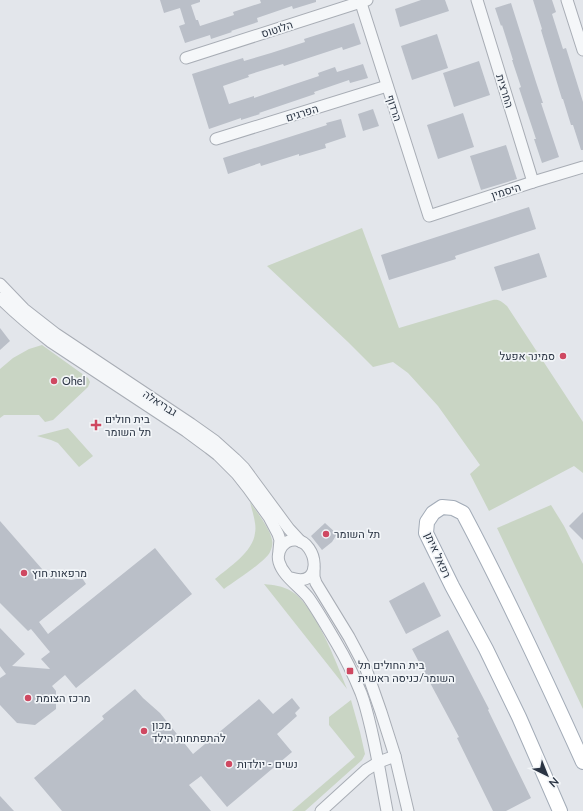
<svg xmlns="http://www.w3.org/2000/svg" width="583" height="811" viewBox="0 0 583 811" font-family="Lato,Heebo,sans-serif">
<rect width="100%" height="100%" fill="#e3e6eb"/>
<!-- green -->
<g fill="#c9d5c4">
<path d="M 362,228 L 399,328 L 493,300 C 499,299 502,302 507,306 L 583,422 L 583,473 L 574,466 L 489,511 L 470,474 L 480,465 L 438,406 L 408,373 L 393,362 L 373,367 L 348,342 L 267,266 Z"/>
<path d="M 42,345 L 88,378 L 90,382 L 88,387 L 53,420 L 45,422 L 39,415 L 4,415 L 0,418 L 0,369 L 13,358 L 29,349 Z"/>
<path d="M 68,428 L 93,456 L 79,467 L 58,443 L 51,440 L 37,436 Z"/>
<path d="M 250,502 C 256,511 271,530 272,540 C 273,543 272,548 270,552 C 265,562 235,581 224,589 L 215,579 C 229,567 253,552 255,533 C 257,524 252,511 250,502 Z"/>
<path d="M 551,505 L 564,526 L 583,564 L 583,709 L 497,528 Z"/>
<path d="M 264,584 C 273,585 283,586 291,591 C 315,605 336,662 347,689 Z"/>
<path d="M 351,700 L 360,732 L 365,754 L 362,760 L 305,811 L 292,811 L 355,757 L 329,725 L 329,717 Z"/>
</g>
<!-- building -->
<g fill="#babfc8">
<path d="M 160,0 L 200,0 L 200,2 L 191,5 L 196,20 L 198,20 L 200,26 L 234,15 L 233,12 L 261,3 L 260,0 L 316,0 L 316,2 L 293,9 L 292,6 L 257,18 L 258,22 L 231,31 L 232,32 L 211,39 L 210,35 L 185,43 L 179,26 L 185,24 L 180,8 L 164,13 Z"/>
<path d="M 421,0 L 445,0 L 449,11 L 400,27 L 395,9 Z"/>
<path d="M 533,0 L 552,0 L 556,12 L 552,14 L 563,49 L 566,48 L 583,102 L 583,150 L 581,150 L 573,125 L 571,125 L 563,99 L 562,99 L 541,30 L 542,29 Z"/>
<path d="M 511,3 L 536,82 L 543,103 L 541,103 L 559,157 L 542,163 L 534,139 L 536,139 L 519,88 L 521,87 L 512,60 L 513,60 L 502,25 L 501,26 L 495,8 Z"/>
<path d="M 354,23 L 361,44 L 343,50 L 342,47 L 284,66 L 283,64 L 248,75 L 249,77 L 223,86 L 229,104 L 254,96 L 254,98 L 292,85 L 319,76 L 318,73 L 335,67 L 337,72 L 363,64 L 368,78 L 350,83 L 349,80 L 314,92 L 315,94 L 259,113 L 260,114 L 241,120 L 241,118 L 209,129 L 192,74 L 243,58 L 244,61 L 271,53 L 305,42 L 304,39 Z"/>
<path d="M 437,34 L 448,68 L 412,80 L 401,46 Z"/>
<path d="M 479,61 L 490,95 L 454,107 L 443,73 Z"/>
<path d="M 373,109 L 379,126 L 363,131 L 358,114 Z"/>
<path d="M 463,113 L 474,147 L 438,159 L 427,125 Z"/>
<path d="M 341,119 L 346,137 L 325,144 L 326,148 L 299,156 L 299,154 L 261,166 L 260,163 L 228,174 L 223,158 L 327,125 L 326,123 Z"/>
<path d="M 506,145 L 517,179 L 481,190 L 470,156 Z"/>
<path d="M 529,207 L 536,229 L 455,256 L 456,259 L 389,280 L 381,255 Z"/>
<path d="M 539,253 L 547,277 L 502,291 L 494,267 Z"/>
<path d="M 0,328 L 10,341 L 0,350 Z"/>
<path d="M 583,512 L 583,540 L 569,526 Z"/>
<path d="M 0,521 L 42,569 L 54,577 L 71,580 L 82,578 L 86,584 L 39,622 L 48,634 L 155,548 L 192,594 L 76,688 L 65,675 L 52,686 L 56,691 L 56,709 L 35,725 L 17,723 L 0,705 L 0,678 L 6,674 L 0,666 L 0,628 L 25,654 L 12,666 L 50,669 L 41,659 L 50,652 L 31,629 L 28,631 L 0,603 Z"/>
<path d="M 325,523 L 337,534 L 332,542 L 322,550 L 311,536 Z"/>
<path d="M 424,582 L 441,616 L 406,634 L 389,601 Z"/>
<path d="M 448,630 L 489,709 L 488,710 L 531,798 L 506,811 L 493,811 L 457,738 L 459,737 L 412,649 Z"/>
<path d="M 135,689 L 143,698 L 160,713 L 193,754 L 259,699 L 273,714 L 292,698 L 300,708 L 295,713 L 297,716 L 277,734 L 292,752 L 227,807 L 201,776 L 189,785 L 211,811 L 62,811 L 34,778 L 104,719 L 102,716 Z"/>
<path d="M 0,796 L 14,811 L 0,811 Z"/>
</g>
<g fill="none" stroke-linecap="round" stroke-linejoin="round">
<!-- minor casing -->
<g stroke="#a8adb5" stroke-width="13">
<g id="minor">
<path d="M 360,0 L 429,216 L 533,182 L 583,167"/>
<path d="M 477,0 L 533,182"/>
<path d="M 567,0 L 583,50"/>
<path d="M 186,58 L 367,0"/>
<path d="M 216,139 L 387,86"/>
<path d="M 0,284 L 24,309 L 56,334 L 191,424 L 215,441 L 235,459 L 244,468 L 255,483 L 289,529 L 301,542"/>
<path d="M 0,298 C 16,314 33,328 51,342 L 186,431 L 209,448 L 218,455 L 237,474 L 248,488 L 269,517 L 278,534 L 280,540 L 279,550"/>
<path d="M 314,568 L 314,577 L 316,583 L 349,637 L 366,669 L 381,712 L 395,756 L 408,811"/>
<path d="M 291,578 C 325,589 317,542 296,540 C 284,539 276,551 279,562 C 283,576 299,586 308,597 C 318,611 328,629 337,644 C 346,659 354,676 361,693 C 366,706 369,720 372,733 C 378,759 382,785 387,811"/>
<path d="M 321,811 L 366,770 L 379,762 L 395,756"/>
</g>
</g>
<!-- major casing -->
<g stroke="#a2abb7" stroke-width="16">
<path id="major" d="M 560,811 L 519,717 L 486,649 L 452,586 L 426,533 L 427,522 L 433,513 L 442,507 L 453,508 L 463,513 C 506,594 545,678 583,762"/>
</g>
<!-- minor -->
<use href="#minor" stroke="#f5f7f9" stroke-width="11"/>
<!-- major -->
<use href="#major" stroke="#fff" stroke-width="14"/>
</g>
<!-- markers -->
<g fill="#cf4861" stroke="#f2f5f8" stroke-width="1.5">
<circle cx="563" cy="356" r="4"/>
<circle cx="54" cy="381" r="4"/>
<path d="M94 419h4v4h4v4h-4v4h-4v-4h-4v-4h4z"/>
<circle cx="326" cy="534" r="4"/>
<circle cx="24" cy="573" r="4"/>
<rect x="346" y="667" width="8" height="8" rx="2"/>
<circle cx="28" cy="698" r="4"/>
<circle cx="144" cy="731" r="4"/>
<circle cx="229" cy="764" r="4"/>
</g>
<g text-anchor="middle" stroke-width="3.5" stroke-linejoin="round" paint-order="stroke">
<!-- street labels -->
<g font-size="11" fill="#2a3443" stroke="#f2f5f8">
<text transform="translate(277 29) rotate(-18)" y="4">הלוטוס</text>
<text transform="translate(505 91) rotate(73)" y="4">החרצית</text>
<text transform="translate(394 108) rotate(72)" y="4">הרדוף</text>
<text transform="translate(302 113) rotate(-17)" y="4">הפרגים</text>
<text transform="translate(506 191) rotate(-18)" y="4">היסמין</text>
<text transform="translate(160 403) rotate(33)" y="4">גבריאלה</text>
<text transform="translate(438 555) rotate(66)" y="4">רפאל איתן</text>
</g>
<!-- poi labels -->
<g font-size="11" fill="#2a3443" stroke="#f2f5f8" text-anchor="start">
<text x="555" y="360" text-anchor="end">סמינר אפעל</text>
<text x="62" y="385">Ohel</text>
<text x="105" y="423">בית חולים<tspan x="105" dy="13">תל השומר</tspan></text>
<text x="334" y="538">תל השומר</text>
<text x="32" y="577">מרפאות חוץ</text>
<text x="358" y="669">בית החולים תל<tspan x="358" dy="13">השומר/כניסה ראשית</tspan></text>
<text x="36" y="702">מרכז הצומת</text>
<text x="152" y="729">מכון<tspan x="152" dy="13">להתפתחות הילד</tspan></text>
<text x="237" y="768">נשים - יולדות</text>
</g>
</g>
<!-- north arrow -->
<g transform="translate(547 775) rotate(137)" stroke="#f2f5f8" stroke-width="3" paint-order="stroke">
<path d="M0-3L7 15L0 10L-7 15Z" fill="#2a3443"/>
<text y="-6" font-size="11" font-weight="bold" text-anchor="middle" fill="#2a3443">N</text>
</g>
</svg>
